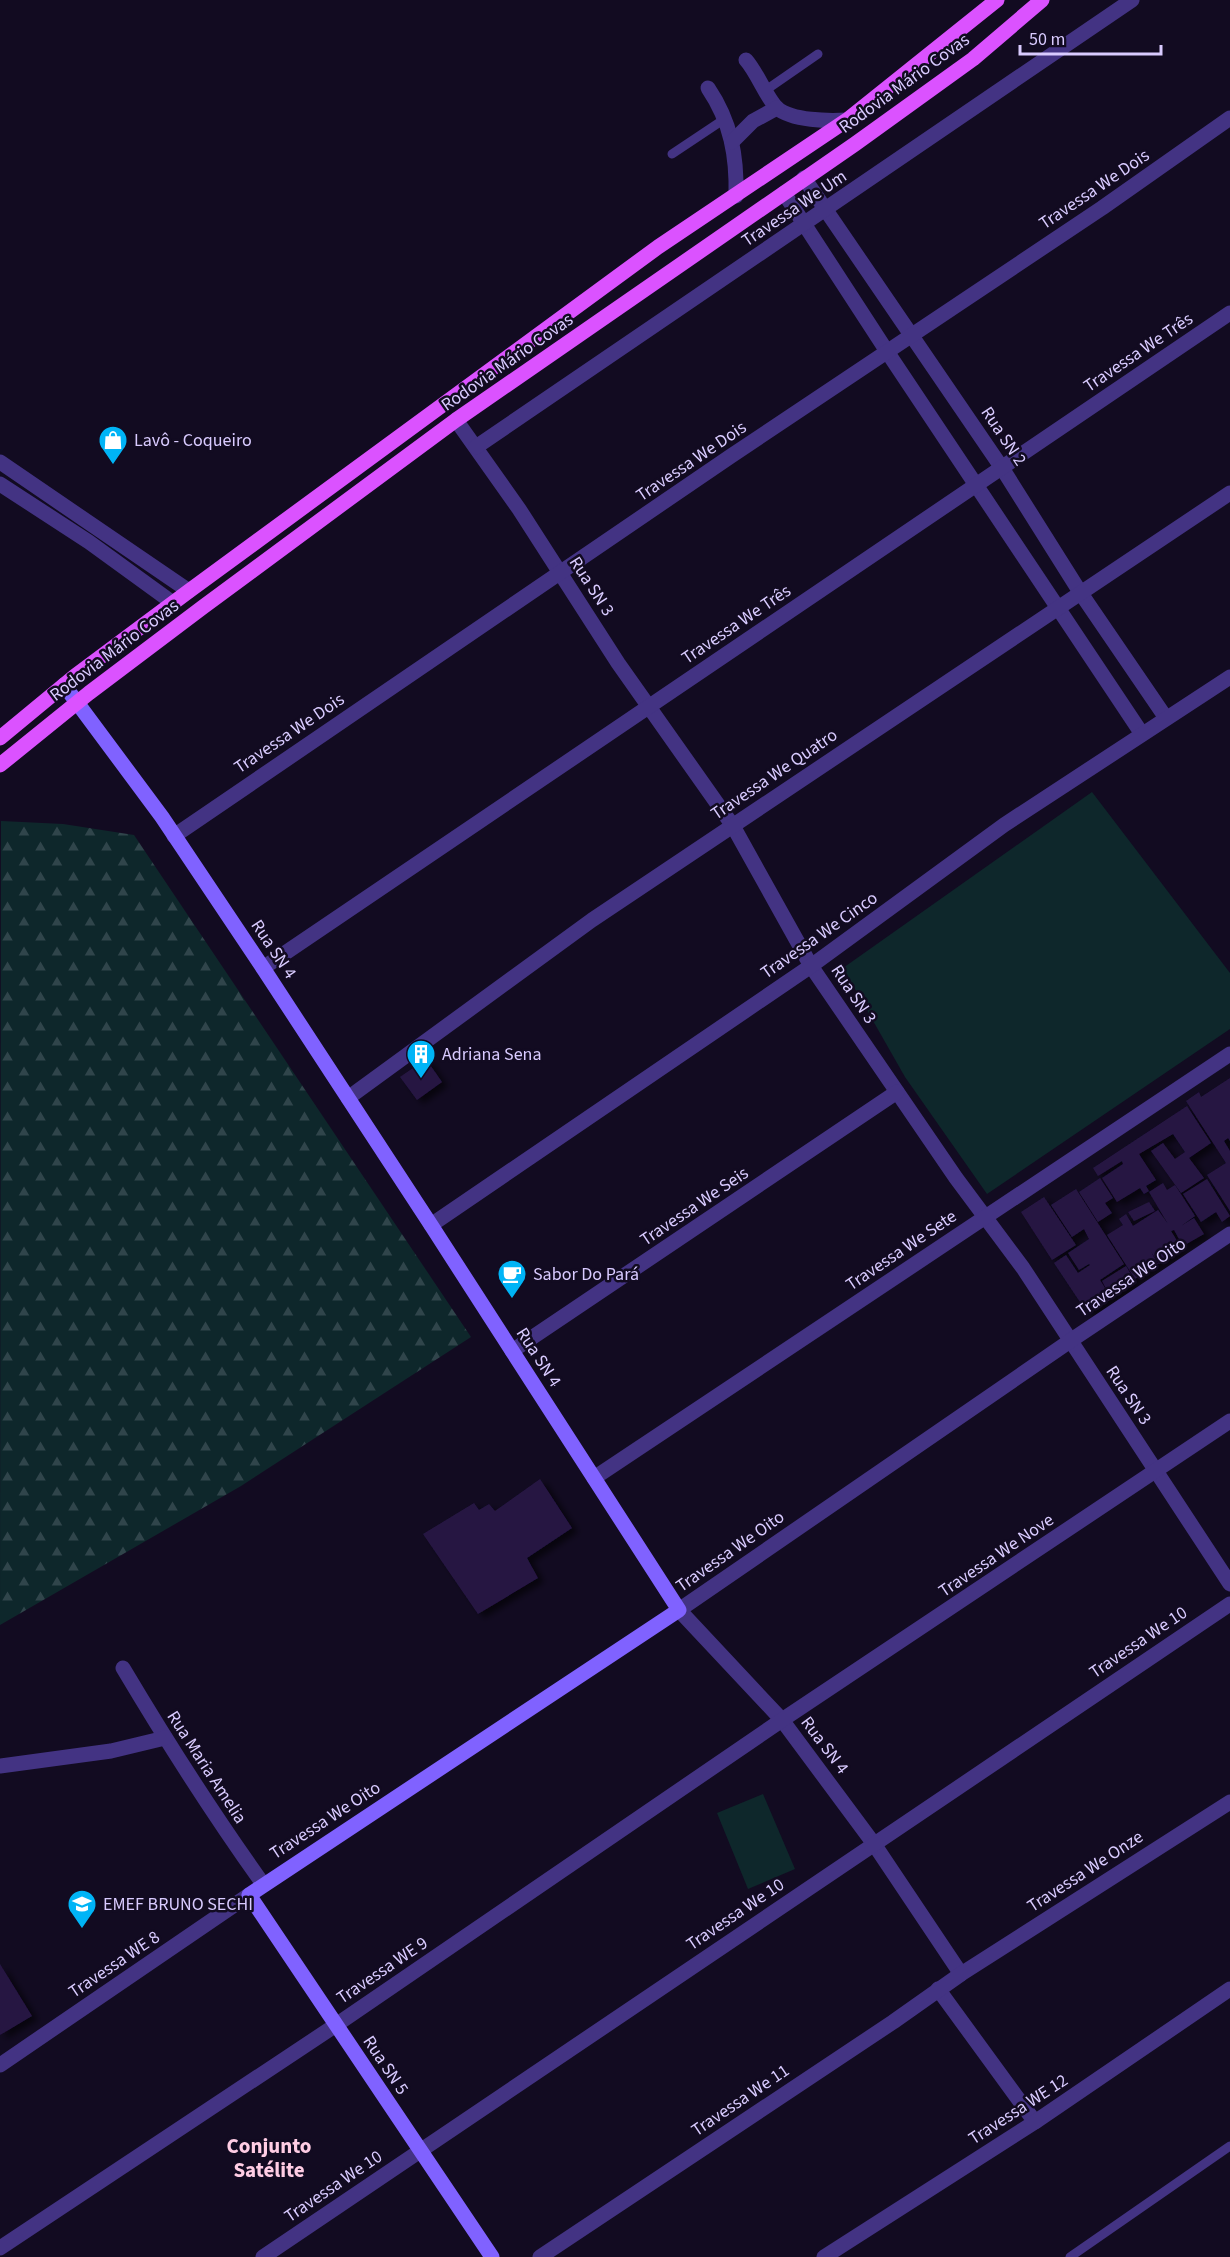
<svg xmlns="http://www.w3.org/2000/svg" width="1230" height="2257" viewBox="0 0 1230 2257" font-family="'Source Sans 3',sans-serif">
<defs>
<pattern id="forest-firs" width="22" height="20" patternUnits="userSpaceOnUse" patternTransform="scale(1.5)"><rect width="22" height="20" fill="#0e272b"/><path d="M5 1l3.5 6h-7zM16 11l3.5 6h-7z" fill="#30454b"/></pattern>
<filter id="shadow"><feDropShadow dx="6" dy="4" stdDeviation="3" flood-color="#0009"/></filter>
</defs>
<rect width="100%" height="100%" fill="#120b21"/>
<!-- forest -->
<path fill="url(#forest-firs)" d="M 1,821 L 63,824 L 134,835 L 471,1337 L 241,1486 L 0,1625 Z"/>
<!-- green -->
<g fill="#0e272b">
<path d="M 1092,792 L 1230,973 L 1230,1029 L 987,1194 L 905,1077 L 843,968 Z"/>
<path d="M 763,1794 L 795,1869 L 748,1889 L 717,1813 Z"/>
</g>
<!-- building -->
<g fill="#261643" filter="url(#shadow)">
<path d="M 426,1059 L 442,1082 L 417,1100 L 400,1077 Z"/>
<path d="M 1230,1078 L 1230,1141 L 1228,1138 L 1224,1141 L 1230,1151 L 1230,1211 L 1207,1175 L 1226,1163 L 1186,1101 L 1199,1092 L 1201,1097 Z"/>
<path d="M 1187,1106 L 1211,1143 L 1189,1158 L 1204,1178 L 1181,1193 L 1151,1151 L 1163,1143 L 1175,1159 L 1185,1152 L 1173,1134 L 1139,1154 L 1156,1180 L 1146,1186 L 1149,1191 L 1144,1194 L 1140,1188 L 1117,1202 L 1102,1178 L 1123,1164 L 1122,1161 L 1098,1176 L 1093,1168 Z"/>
<path d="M 1100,1178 L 1113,1198 L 1105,1203 L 1112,1213 L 1098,1222 L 1079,1192 Z"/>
<path d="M 1207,1179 L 1230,1216 L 1222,1222 L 1216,1212 L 1201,1222 L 1183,1194 Z"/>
<path d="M 1163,1183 L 1167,1190 L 1175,1185 L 1195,1216 L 1181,1226 L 1194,1218 L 1204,1234 L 1183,1246 L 1174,1230 L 1171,1231 L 1182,1249 L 1159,1264 L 1150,1250 L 1158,1264 L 1135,1279 L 1107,1235 L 1123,1225 L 1119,1219 L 1126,1214 L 1133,1226 L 1158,1210 L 1168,1224 L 1149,1192 Z"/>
<path d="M 1076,1189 L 1124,1264 L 1100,1280 L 1110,1296 L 1102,1281 L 1126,1266 L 1136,1283 L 1088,1314 L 1054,1263 L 1066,1255 L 1078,1273 L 1090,1265 L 1089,1264 L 1079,1270 L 1068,1253 L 1089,1239 L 1084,1229 L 1072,1237 L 1051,1205 Z"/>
<path d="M 1044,1197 L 1076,1245 L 1052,1260 L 1021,1212 Z"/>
<path d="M 1149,1202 L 1155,1211 L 1134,1221 L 1128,1212 Z"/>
<path d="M 540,1479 L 572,1528 L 527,1558 L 538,1578 L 478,1614 L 423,1534 L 474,1503 L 479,1510 L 489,1504 L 495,1511 Z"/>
<path d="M 0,1964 L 32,2016 L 0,2035 Z"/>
</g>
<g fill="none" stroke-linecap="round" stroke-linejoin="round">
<!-- service -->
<g stroke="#433383" stroke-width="9">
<path d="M 766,90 L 818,54"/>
<path d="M 672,154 L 726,118"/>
<path d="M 1070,2257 L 1230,2146"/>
</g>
<!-- minor -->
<g stroke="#433383" stroke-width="15">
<path d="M 746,60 C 757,72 767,99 777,108 C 792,121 829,121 847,120"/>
<path d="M 708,88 C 731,122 737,156 736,196"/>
<path d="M 732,142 L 753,121 L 777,108"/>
<path d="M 804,178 L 1002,468 L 1080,592 L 1166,718"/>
<path d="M 784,193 L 888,353 L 1142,734"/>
<path d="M 456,420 L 519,509 L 618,663 L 733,826 L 811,966 L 956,1178 L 1023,1268 L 1230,1584"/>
<path d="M 476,447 L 1132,0"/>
<path d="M 0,462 L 189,591"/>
<path d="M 0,484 L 89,542 L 173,603"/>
<path d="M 174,836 L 731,456 L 1102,208 L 1230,118"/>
<path d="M 263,968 L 1230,313"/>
<path d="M 348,1098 L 592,920 L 1230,493"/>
<path d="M 431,1225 L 811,966 L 1004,825 L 1230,677"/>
<path d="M 512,1351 L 897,1092"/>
<path d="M 594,1478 L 1230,1054"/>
<path d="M 123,1668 C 167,1742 213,1814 263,1884"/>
<path d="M 0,1766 L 111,1751 L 165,1738"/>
<path d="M 961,1974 L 874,1844 L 782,1720 L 679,1610 L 1070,1341 L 1230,1234"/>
<path d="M 938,1989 L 1035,2122"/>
<path d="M 0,2065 L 249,1895"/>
<path d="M 0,2248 L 336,2025 L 782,1720 L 1230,1421"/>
<path d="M 263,2257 L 1230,1604"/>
<path d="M 540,2257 L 893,2022 L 961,1974 L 1230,1802"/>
<path d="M 824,2257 L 1035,2122 L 1230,1989"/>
</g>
<!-- secondary -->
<path stroke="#8062ff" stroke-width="15" d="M 64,685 L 162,817 L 263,968 L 431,1225 L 679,1610 L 249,1895 L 492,2257"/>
<!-- primary -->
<g stroke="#db52ff" stroke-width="15">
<path d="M 0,738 L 75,676 L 189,591 L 658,247 L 847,120 L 997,0"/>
<path d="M 0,765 L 89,693 L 203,607 L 456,420 L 855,144 L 973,59 L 1042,0"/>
</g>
</g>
<!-- icons -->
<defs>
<g id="shop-pin" transform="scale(1.5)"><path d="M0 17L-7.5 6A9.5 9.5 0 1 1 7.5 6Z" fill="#00b4f6" stroke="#120b21"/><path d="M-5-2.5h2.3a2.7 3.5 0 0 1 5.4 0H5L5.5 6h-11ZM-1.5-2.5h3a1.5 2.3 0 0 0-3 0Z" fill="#fff"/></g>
<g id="building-pin" transform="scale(1.5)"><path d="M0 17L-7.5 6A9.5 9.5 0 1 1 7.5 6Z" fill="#00b4f6" stroke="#120b21"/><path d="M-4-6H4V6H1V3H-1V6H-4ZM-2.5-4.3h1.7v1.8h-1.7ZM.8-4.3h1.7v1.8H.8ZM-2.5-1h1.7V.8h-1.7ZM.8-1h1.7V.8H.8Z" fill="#fff"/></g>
<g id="cafe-pin" transform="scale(1.5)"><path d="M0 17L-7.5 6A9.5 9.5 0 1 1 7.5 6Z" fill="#00b4f6" stroke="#120b21"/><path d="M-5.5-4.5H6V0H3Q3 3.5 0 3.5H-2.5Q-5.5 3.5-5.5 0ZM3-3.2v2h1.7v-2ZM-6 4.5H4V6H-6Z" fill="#fff"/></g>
<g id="school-pin" transform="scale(1.5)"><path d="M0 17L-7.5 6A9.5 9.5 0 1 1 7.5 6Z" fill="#00b4f6" stroke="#120b21"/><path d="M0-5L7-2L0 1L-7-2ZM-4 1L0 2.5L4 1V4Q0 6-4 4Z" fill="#fff"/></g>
</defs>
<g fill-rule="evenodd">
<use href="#shop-pin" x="113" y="440"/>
<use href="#building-pin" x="421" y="1054"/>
<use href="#cafe-pin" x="512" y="1274"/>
<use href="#school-pin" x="82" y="1904"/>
</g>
<g text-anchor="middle" stroke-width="5" stroke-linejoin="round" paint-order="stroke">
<!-- street labels -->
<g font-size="18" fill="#d9cbff" stroke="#120b21">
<text transform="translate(904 83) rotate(-36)" y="6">Rodovia Mário Covas</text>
<text transform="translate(1094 189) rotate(-34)" y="6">Travessa We Dois</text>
<text transform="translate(794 208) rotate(-34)" y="6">Travessa We Um</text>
<text transform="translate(1138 352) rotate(-34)" y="6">Travessa We Três</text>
<text transform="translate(507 362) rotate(-35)" y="6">Rodovia Mário Covas</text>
<text transform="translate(1004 436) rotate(56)" y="6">Rua SN 2</text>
<text transform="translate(691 461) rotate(-34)" y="6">Travessa We Dois</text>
<text transform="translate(592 586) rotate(57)" y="6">Rua SN 3</text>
<text transform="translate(736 624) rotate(-34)" y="6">Travessa We Três</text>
<text transform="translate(114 650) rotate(-37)" y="6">Rodovia Mário Covas</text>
<text transform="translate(289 733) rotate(-34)" y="6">Travessa We Dois</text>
<text transform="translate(774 774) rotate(-34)" y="6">Travessa We Quatro</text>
<text transform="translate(819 935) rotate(-35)" y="6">Travessa We Cinco</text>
<text transform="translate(274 949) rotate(56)" y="6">Rua SN 4</text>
<text transform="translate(854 994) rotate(56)" y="6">Rua SN 3</text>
<text transform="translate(694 1206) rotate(-34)" y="6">Travessa We Seis</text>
<text transform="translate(901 1250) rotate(-34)" y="6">Travessa We Sete</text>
<text transform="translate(1131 1277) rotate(-34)" y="6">Travessa We Oito</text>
<text transform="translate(539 1357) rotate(57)" y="6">Rua SN 4</text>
<text transform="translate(1129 1395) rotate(56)" y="6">Rua SN 3</text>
<text transform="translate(730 1551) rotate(-35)" y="6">Travessa We Oito</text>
<text transform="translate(996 1555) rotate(-34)" y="6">Travessa We Nove</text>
<text transform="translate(1138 1642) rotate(-34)" y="6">Travessa We 10</text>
<text transform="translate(825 1745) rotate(53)" y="6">Rua SN 4</text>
<text transform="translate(207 1767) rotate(57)" y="6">Rua Maria Amelia</text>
<text transform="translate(325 1820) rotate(-33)" y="6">Travessa We Oito</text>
<text transform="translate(1085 1871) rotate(-33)" y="6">Travessa We Onze</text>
<text transform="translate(735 1914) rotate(-34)" y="6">Travessa We 10</text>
<text transform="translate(114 1964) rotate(-34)" y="6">Travessa WE 8</text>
<text transform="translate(382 1970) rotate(-34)" y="6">Travessa WE 9</text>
<text transform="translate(386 2065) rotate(56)" y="6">Rua SN 5</text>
<text transform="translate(740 2100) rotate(-34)" y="6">Travessa We 11</text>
<text transform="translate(1018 2109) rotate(-33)" y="6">Travessa WE 12</text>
<text transform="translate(333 2186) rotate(-34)" y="6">Travessa We 10</text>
</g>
<!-- poi labels -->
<g font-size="18" fill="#d9cbff" stroke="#120b21" text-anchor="start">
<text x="134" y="446">Lavô - Coqueiro</text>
<text x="442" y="1060">Adriana Sena</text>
<text x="533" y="1280">Sabor Do Pará</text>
<text x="103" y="1910">EMEF BRUNO SECHI</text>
</g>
<!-- quarter labels -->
<g font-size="21" font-weight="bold" fill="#ffcde4" stroke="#120b21">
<text x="269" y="2153">Conjunto<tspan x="269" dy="24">Satélite</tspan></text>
</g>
</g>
<!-- scale -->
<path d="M1020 45v9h141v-9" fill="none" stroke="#d9cbff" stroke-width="3"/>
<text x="1029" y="45" font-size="18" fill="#d9cbff" stroke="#120b21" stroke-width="4.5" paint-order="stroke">50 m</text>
</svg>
